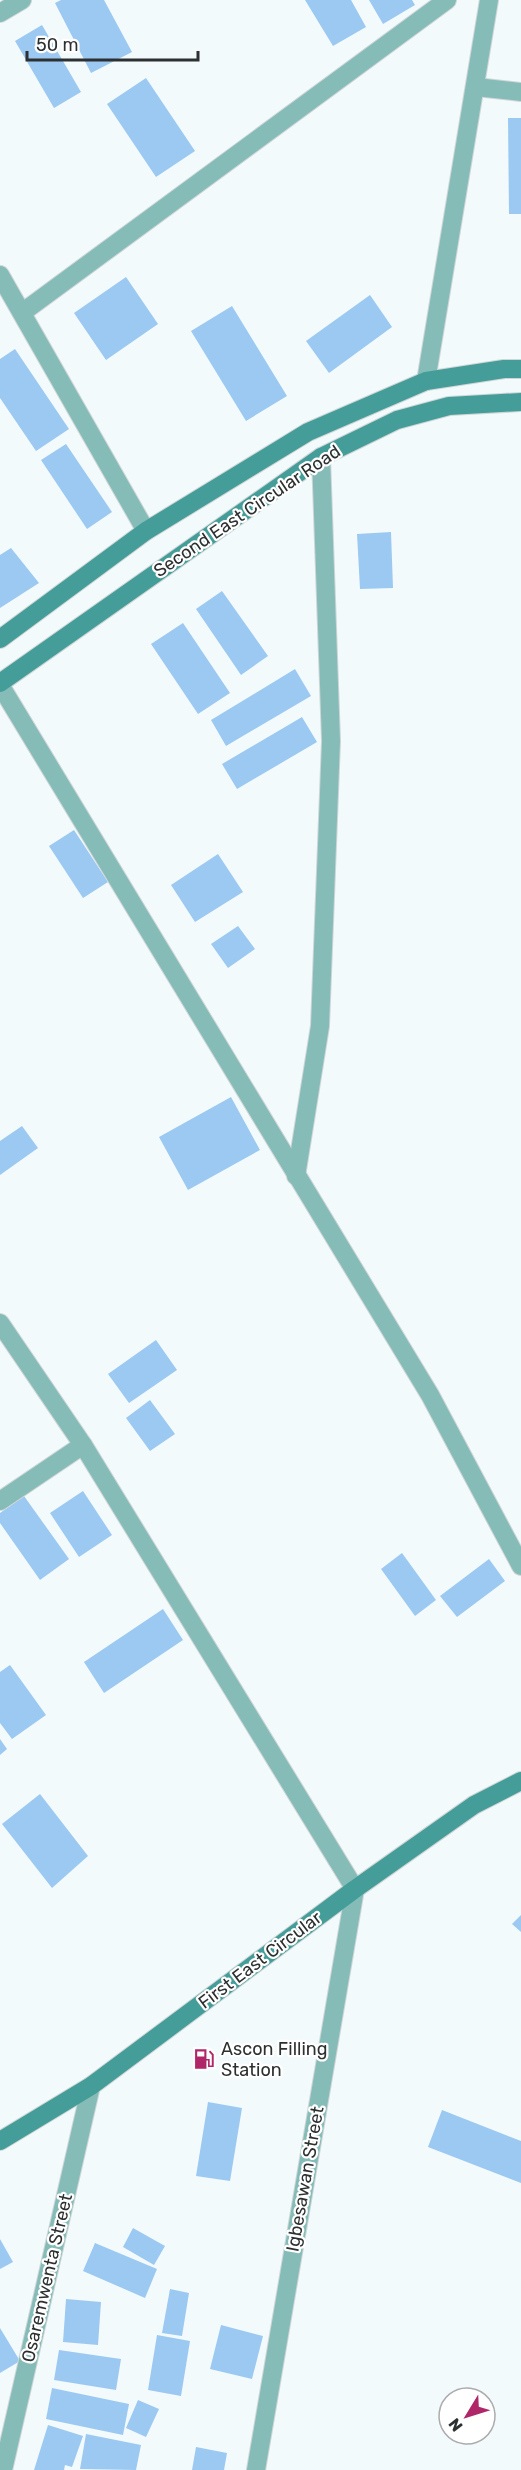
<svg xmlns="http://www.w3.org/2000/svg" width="521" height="2470" viewBox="0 0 521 2470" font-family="Rubik,sans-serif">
<rect width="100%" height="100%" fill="#f3fafc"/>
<!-- building -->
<g fill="#9bc9f2">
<path d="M 61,0 L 104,0 L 132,52 L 91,73 L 55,3 Z"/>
<path d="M 305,0 L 351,0 L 366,27 L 333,46 Z"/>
<path d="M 369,0 L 412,0 L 415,5 L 383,24 Z"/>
<path d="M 42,25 L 81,92 L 54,108 L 15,41 Z"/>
<path d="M 146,78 L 195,151 L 156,177 L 107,104 Z"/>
<path d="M 508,118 L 521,118 L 521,214 L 509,214 Z"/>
<path d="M 126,277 L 158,324 L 106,360 L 74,313 Z"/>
<path d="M 370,295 L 392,327 L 329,373 L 306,341 Z"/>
<path d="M 232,306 L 287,396 L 246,421 L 191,331 Z"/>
<path d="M 15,349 L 69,429 L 36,451 L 0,398 L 0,359 Z"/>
<path d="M 66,444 L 112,512 L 87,529 L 41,460 Z"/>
<path d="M 391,532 L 393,588 L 360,589 L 357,534 Z"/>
<path d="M 11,548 L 39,583 L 0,608 L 0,555 Z"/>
<path d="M 222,591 L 268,656 L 241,675 L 196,609 Z"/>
<path d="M 183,623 L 230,693 L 198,714 L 151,644 Z"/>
<path d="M 295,669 L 311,696 L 226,746 L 211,720 Z"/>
<path d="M 302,717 L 317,742 L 237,789 L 222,764 Z"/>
<path d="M 74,830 L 108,882 L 83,898 L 49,846 Z"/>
<path d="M 218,854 L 243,892 L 195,922 L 171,885 Z"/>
<path d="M 238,926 L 255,949 L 228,968 L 211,944 Z"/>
<path d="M 231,1097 L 260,1150 L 188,1190 L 159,1137 Z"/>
<path d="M 22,1126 L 38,1148 L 0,1175 L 0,1141 Z"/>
<path d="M 156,1340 L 177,1370 L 129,1403 L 108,1374 Z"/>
<path d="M 150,1400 L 175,1434 L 150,1451 L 126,1418 Z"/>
<path d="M 83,1491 L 112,1535 L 79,1557 L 50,1513 Z"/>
<path d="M 24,1496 L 69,1559 L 40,1580 L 0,1523 L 0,1513 Z"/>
<path d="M 402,1553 L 436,1600 L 415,1616 L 381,1569 Z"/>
<path d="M 489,1559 L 505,1581 L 457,1617 L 440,1596 Z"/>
<path d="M 163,1609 L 183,1640 L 104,1693 L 84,1662 Z"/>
<path d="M 10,1665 L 46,1715 L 12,1739 L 0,1723 L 0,1672 Z"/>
<path d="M 0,1739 L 7,1749 L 0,1755 Z"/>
<path d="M 40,1794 L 88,1856 L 52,1888 L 2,1824 Z"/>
<path d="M 521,1915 L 521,1932 L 512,1924 Z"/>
<path d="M 208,2102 L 242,2108 L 230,2181 L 196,2176 Z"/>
<path d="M 442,2110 L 521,2141 L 521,2183 L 428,2147 Z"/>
<path d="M 133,2228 L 165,2246 L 154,2265 L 123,2247 Z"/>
<path d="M 0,2239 L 13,2262 L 0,2269 Z"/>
<path d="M 95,2243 L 157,2269 L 145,2298 L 83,2271 Z"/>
<path d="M 170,2289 L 189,2293 L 182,2336 L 162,2333 Z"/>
<path d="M 66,2299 L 101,2302 L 98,2345 L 63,2342 Z"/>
<path d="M 221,2325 L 263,2336 L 252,2379 L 210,2369 Z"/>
<path d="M 0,2328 L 20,2361 L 0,2373 Z"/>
<path d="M 157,2335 L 190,2341 L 181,2396 L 148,2390 Z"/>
<path d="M 59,2350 L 121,2359 L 116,2390 L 54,2380 Z"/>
<path d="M 52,2388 L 129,2404 L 123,2435 L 46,2419 Z"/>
<path d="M 138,2400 L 159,2409 L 146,2437 L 126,2428 Z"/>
<path d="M 48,2425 L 83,2436 L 72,2467 L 65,2465 L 64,2470 L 34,2470 Z"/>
<path d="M 86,2434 L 141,2445 L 136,2470 L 80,2469 Z"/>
<path d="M 196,2447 L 227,2453 L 224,2470 L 192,2470 Z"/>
</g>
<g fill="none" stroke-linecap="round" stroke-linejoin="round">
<!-- street casing -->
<g stroke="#cfd6d7" stroke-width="20">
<g id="street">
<path d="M 0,13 L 22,0"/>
<path d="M 476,87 L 521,92"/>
<path d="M 0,275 L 146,531"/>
<path d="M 23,312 L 447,0"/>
<path d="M 426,381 L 489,0"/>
<path d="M 0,685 L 430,1395 L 521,1566"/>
<path d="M 296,1176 L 320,1026 L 331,741 L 321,457"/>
<path d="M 0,1323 L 83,1445 L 355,1889 L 256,2470"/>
<path d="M 0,1501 L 83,1445"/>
<path d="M 3,2470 L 91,2086"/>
</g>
</g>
<!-- secondary casing -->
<g stroke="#cfd6d7" stroke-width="20">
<g id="secondary">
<path d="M 0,639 L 146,531 L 308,432 L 426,381 L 504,369 L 521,369"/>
<path d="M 0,683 L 321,457 L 397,420 L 449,406 L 521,402"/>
<path d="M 0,2141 L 91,2086 L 355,1889 L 474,1805 L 521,1781"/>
</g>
</g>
<!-- street -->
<use href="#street" stroke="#86bcb8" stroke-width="18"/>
<!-- secondary -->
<use href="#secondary" stroke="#449d98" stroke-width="18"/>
</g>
<!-- icons -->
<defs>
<g id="fuel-bare" transform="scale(1.62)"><path d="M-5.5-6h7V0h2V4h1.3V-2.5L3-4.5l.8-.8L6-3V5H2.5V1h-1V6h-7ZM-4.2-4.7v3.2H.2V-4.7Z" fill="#af2669" stroke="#fff" stroke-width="2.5" paint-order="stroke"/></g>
</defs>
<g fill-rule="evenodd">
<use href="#fuel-bare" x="204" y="2059"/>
</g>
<g text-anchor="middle" stroke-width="4.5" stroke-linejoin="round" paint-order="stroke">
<!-- street labels -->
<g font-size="18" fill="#2d3031" stroke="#fff">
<text transform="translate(247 511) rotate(-34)" y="6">Second East Circular Road</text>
<text transform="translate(260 1960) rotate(-37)" y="6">First East Circular</text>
<text transform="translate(305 2179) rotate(-80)" y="6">Igbesawan Street</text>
<text transform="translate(47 2278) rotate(-77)" y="6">Osaremwenta Street</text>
</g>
<!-- poi labels -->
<g font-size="18" fill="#2d3031" stroke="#fff" text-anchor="start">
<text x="221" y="2055">Ascon Filling<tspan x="221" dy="21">Station</tspan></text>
</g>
</g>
<!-- north arrow -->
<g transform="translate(467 2416) rotate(232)"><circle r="28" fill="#ffffff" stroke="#abacad" stroke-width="1.5"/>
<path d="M0-4.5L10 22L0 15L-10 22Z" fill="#af2669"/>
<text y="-9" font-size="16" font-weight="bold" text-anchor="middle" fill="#2d3031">N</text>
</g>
<!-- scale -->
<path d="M27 51v9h171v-9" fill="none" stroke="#2d3031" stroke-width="3"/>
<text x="36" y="51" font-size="18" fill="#2d3031" stroke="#ffffff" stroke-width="4.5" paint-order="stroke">50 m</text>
</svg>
